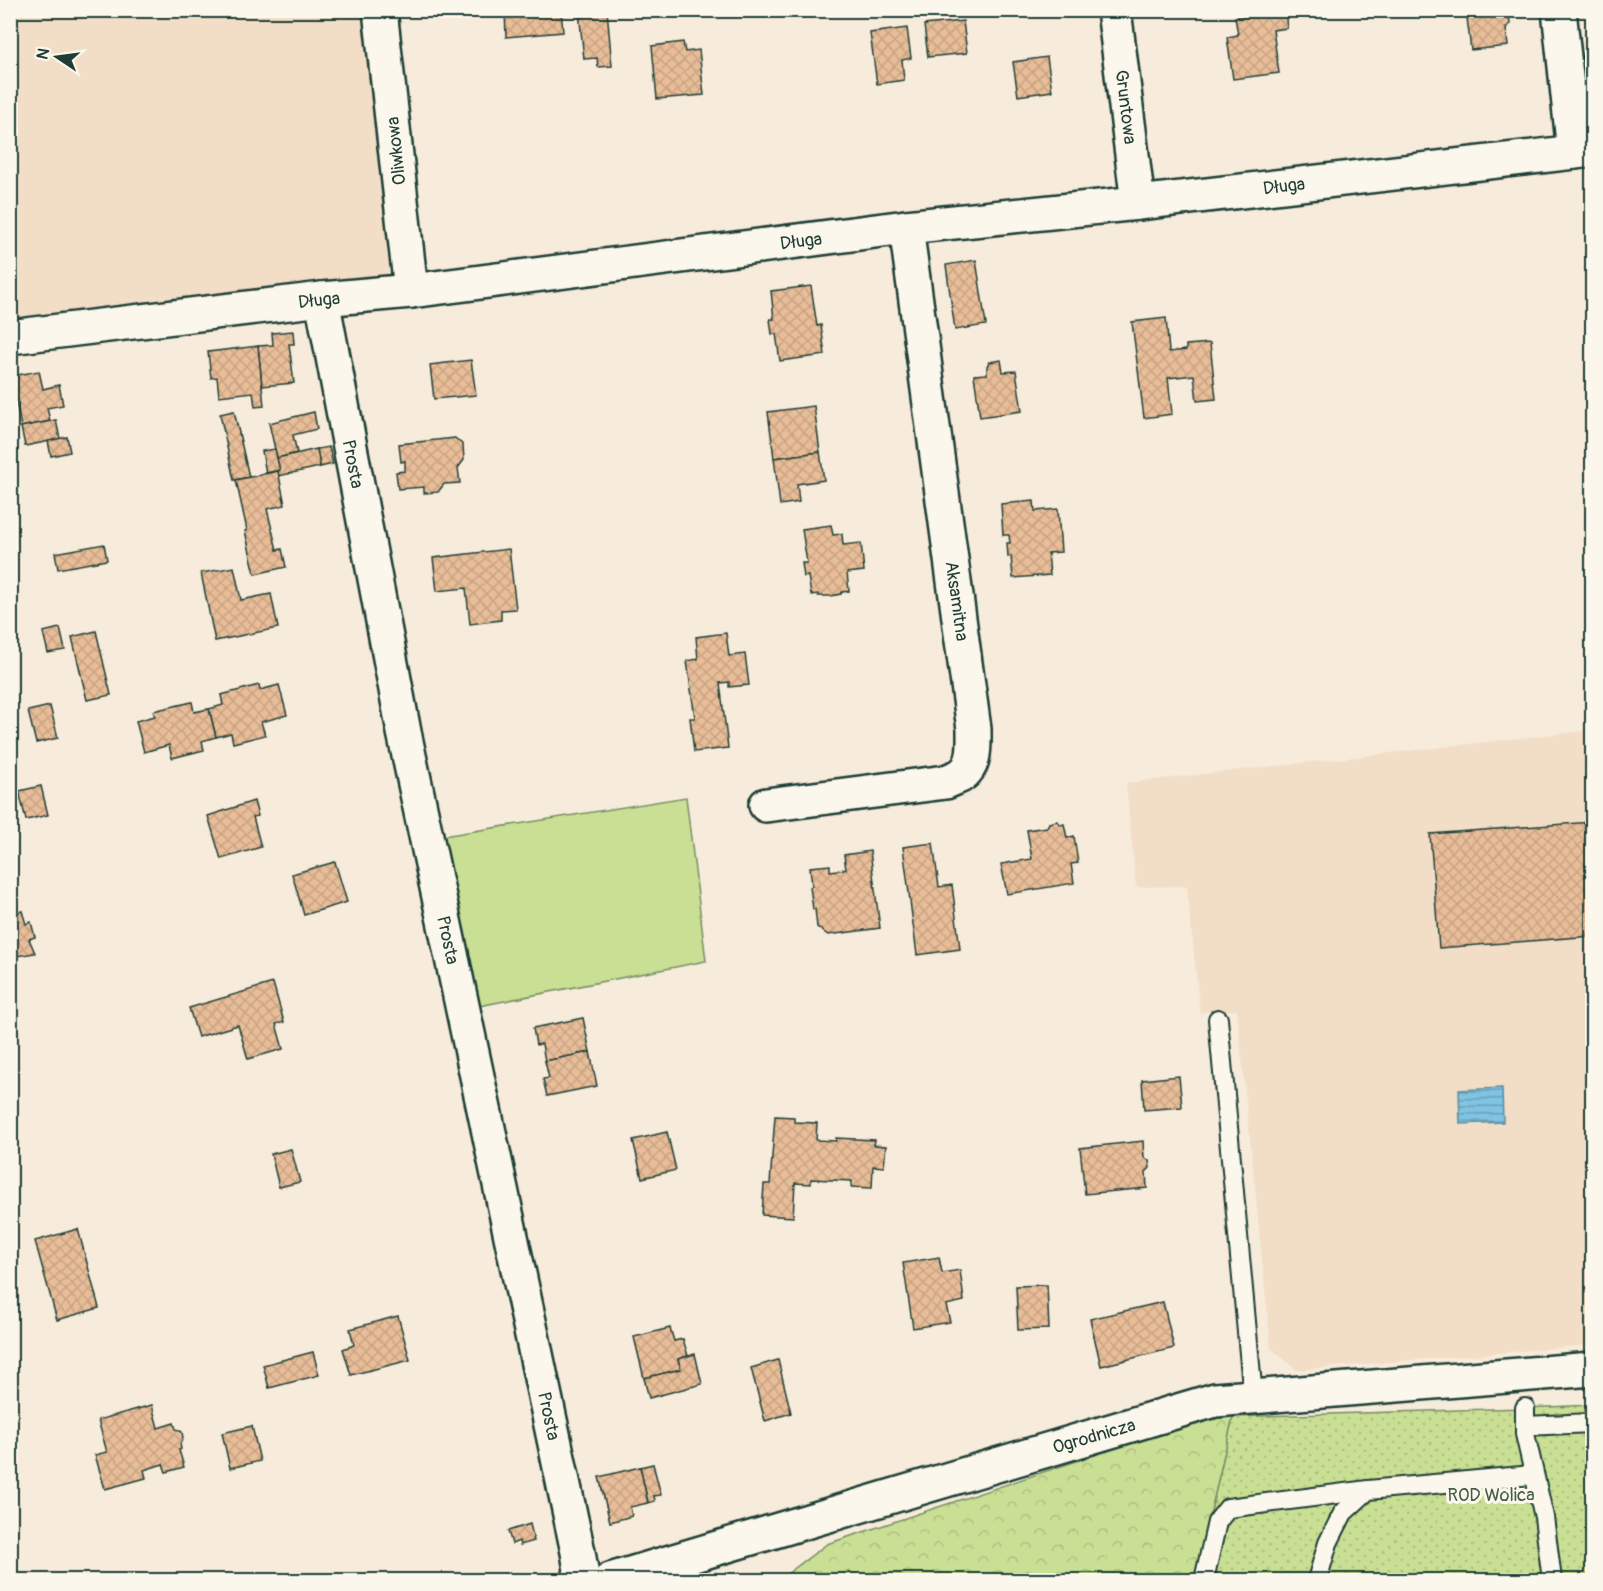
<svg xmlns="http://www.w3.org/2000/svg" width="1603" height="1591" viewBox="0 0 1603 1591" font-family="Pangolin,sans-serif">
<defs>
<pattern id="forest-crowns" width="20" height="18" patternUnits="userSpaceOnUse" patternTransform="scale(1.5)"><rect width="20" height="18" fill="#c9df94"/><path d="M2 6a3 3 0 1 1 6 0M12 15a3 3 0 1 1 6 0" fill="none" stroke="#acc080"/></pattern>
<pattern id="garden-dots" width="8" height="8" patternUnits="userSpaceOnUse" patternTransform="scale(1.5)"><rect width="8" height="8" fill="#c9df94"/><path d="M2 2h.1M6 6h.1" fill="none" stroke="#acc080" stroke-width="1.8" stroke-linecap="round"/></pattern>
<pattern id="water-rules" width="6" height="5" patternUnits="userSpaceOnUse" patternTransform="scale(1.5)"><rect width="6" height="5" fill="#81c3e2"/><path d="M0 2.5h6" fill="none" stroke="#69a0b8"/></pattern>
<pattern id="building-cross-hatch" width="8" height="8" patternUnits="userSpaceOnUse" patternTransform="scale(1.5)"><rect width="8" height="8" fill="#e8bd98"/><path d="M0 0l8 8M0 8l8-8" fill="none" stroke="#c7a384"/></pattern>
</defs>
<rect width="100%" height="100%" fill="#f7ebdb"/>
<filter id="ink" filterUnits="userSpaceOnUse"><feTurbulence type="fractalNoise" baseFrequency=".0167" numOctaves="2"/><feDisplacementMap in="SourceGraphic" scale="12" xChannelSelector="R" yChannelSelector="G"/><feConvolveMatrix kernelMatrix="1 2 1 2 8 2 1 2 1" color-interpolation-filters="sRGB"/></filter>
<g filter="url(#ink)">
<!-- built -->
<g fill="#f2ddc7">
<path d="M 10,11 L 369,11 L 393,199 L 388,274 L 11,324 Z"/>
<path d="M 1592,730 L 1592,1345 L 1297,1370 L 1271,1348 L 1237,1010 L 1200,1012 L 1187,886 L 1136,887 L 1126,783 Z"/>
</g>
<!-- grass -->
<path fill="#c9df94" stroke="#748e64" stroke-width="1.5" d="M 686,797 L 706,961 L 479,1006 L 443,836 Z"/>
<!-- forest -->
<path fill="url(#forest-crowns)" stroke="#748e64" stroke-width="1.5" d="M 1233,1417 L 1195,1580 L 779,1580 L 827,1544 L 1200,1420 Z"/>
<!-- garden -->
<path fill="url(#garden-dots)" stroke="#748e64" stroke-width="1.5" d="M 1592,1405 L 1592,1580 L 1195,1580 L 1233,1417 L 1525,1408 Z"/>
<!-- water -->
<path fill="url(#water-rules)" stroke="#5a8d9c" stroke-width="1.5" d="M 1502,1088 L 1503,1122 L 1460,1124 L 1459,1090 Z"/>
<!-- building -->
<g fill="url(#building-cross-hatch)" stroke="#1f3d34" stroke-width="1.5">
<path d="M 505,10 L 561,10 L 563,32 L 506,37 Z"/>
<path d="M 607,10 L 612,66 L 598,67 L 597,58 L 584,59 L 579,12 Z"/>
<path d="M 1244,10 L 1285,10 L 1287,28 L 1273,30 L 1279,73 L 1233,79 L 1227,37 L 1238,35 L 1235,17 L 1245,16 Z"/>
<path d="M 1466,10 L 1500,10 L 1509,15 L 1510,24 L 1506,28 L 1508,46 L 1471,50 Z"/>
<path d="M 963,21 L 967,53 L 928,57 L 924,25 Z"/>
<path d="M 907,28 L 911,58 L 902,60 L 904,80 L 877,84 L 870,33 Z"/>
<path d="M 683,42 L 685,52 L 699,50 L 704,95 L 657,99 L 652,46 Z"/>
<path d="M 1047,57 L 1052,91 L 1018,96 L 1013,62 Z"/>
<path d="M 976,260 L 986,325 L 955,330 L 946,265 Z"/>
<path d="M 811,286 L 817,326 L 821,325 L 825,355 L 780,361 L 776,334 L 772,334 L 770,319 L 774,319 L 771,291 Z"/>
<path d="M 1166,318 L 1169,352 L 1186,350 L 1186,345 L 1210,343 L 1216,399 L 1197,401 L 1194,375 L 1168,378 L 1172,414 L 1144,418 L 1132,322 Z"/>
<path d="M 293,331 L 294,344 L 289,344 L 294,383 L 262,386 L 258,346 L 273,345 L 272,333 Z"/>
<path d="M 258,346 L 264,406 L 255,407 L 253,392 L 219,396 L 217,377 L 211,378 L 208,352 Z"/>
<path d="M 471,360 L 476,395 L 434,399 L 430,365 Z"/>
<path d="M 1001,360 L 1003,372 L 1016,371 L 1022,411 L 980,417 L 974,375 L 987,374 L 987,366 L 989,362 Z"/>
<path d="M 39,371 L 43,389 L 59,385 L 63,405 L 47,408 L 50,421 L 21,427 L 11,376 Z"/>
<path d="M 814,406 L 820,452 L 774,458 L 768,412 Z"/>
<path d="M 234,411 L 249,477 L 234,480 L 220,414 Z"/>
<path d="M 314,412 L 317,429 L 293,435 L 297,453 L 277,458 L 269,423 Z"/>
<path d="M 56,420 L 60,439 L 25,446 L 21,427 Z"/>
<path d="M 67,437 L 70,452 L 51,456 L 48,441 Z"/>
<path d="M 455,438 L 463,445 L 464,460 L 458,468 L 460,483 L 444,484 L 438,492 L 424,493 L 424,487 L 398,489 L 396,472 L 405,471 L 405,461 L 401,462 L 399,444 Z"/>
<path d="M 329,447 L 333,464 L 320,467 L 317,449 Z"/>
<path d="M 275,449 L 280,470 L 266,473 L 262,451 Z"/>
<path d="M 317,449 L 320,467 L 278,476 L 278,471 L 280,470 L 277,458 Z"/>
<path d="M 820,452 L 824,480 L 797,484 L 799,502 L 780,505 L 774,458 Z"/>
<path d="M 278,471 L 285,505 L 267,509 L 277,550 L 282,549 L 286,567 L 255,574 L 245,531 L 247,530 L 236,480 Z"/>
<path d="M 1034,501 L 1035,511 L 1058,509 L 1061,552 L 1048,553 L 1050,575 L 1013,578 L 1011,556 L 1008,557 L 1007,543 L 1010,543 L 1009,535 L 1003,535 L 1001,504 Z"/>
<path d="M 831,525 L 833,535 L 842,534 L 843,545 L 861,543 L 864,571 L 847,573 L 849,591 L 842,592 L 841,594 L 831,596 L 818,596 L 818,594 L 811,595 L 808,576 L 804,577 L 802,563 L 807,563 L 802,529 Z"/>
<path d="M 104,544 L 107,560 L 58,569 L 55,553 Z"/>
<path d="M 509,549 L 516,609 L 501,610 L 501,620 L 470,624 L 466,588 L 437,591 L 433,558 Z"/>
<path d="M 234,567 L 241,600 L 271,594 L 278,628 L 215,641 L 201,573 Z"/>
<path d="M 60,628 L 65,650 L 48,653 L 43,632 Z"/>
<path d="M 96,631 L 111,695 L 87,700 L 72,637 Z"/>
<path d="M 726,633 L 729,656 L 745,654 L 749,685 L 729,687 L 729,682 L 720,683 L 728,748 L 694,752 L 690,718 L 695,718 L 687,661 L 698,659 L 696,637 Z"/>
<path d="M 259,685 L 260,690 L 279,685 L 287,715 L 261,722 L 265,735 L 233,743 L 231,733 L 216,737 L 209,709 L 223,705 L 221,695 Z"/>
<path d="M 192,702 L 194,712 L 209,709 L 216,737 L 202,741 L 204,750 L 172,758 L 169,745 L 144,752 L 136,721 L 155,716 L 153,711 Z"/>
<path d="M 50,706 L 58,738 L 36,743 L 28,711 Z"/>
<path d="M 41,786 L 48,815 L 26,820 L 19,791 Z"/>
<path d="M 254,801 L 258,816 L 253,817 L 261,847 L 221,859 L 208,816 Z"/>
<path d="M 1057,821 L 1061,825 L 1064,824 L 1067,838 L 1074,836 L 1078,863 L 1071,864 L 1074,883 L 1007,894 L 1001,864 L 1032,859 L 1027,830 L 1047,827 L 1049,823 Z"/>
<path d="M 1592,822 L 1592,936 L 1439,948 L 1430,834 Z"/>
<path d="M 933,843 L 939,887 L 952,885 L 960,949 L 917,955 L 903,847 Z"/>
<path d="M 870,851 L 880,928 L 828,935 L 817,927 L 815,909 L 813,909 L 810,887 L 812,886 L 810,867 L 830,865 L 830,871 L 846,869 L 844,855 Z"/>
<path d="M 335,862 L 347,902 L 304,915 L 292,874 Z"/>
<path d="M 22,911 L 26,924 L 31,922 L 35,937 L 29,939 L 35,953 L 16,956 L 17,958 L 10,960 L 10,914 Z"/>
<path d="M 273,983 L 284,1022 L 276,1024 L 283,1049 L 248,1059 L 238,1025 L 198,1037 L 189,1008 Z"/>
<path d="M 583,1018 L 590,1052 L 545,1061 L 542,1044 L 536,1045 L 533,1028 Z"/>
<path d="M 590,1052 L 597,1086 L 547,1096 L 543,1079 L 549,1078 L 545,1061 Z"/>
<path d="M 1179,1076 L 1182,1107 L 1144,1110 L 1142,1080 Z"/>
<path d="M 775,1116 L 794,1117 L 794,1122 L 817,1123 L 816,1140 L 836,1141 L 836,1138 L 875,1140 L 874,1145 L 886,1146 L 884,1167 L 873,1166 L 872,1188 L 851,1187 L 852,1181 L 811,1179 L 811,1184 L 795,1183 L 793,1217 L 762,1215 L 764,1184 L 770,1184 Z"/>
<path d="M 667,1132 L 676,1170 L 642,1178 L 633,1140 Z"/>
<path d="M 1143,1141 L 1144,1157 L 1149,1161 L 1150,1168 L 1146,1172 L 1147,1188 L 1085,1194 L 1080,1148 Z"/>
<path d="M 291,1149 L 300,1182 L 279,1187 L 271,1154 Z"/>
<path d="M 78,1229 L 99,1308 L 57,1320 L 35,1241 Z"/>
<path d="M 939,1257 L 942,1273 L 960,1270 L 964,1301 L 946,1305 L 950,1322 L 913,1328 L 903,1263 Z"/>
<path d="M 1047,1285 L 1049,1329 L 1018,1330 L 1016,1286 Z"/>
<path d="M 1163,1302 L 1174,1348 L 1101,1366 L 1090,1319 Z"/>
<path d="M 398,1316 L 410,1360 L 351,1375 L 343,1349 L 354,1345 L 350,1329 Z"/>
<path d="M 670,1328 L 674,1341 L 683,1339 L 688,1356 L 678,1359 L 681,1369 L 644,1378 L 634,1337 Z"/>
<path d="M 313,1352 L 319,1375 L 269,1388 L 263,1365 Z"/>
<path d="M 695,1354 L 702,1384 L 649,1398 L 644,1378 L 681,1369 L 678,1359 Z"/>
<path d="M 778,1360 L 791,1413 L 765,1421 L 751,1368 Z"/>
<path d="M 152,1405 L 158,1428 L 174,1423 L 176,1429 L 182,1432 L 183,1438 L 180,1444 L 181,1449 L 179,1450 L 184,1467 L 166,1472 L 163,1464 L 144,1470 L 146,1478 L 105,1489 L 95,1455 L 107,1452 L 98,1420 Z"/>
<path d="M 252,1426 L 260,1461 L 230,1468 L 222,1433 Z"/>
<path d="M 653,1464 L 661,1495 L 654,1496 L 655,1501 L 648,1503 L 640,1467 Z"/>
<path d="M 640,1467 L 648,1503 L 630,1507 L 632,1516 L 610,1522 L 599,1477 Z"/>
<path d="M 530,1524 L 534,1541 L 520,1545 L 519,1541 L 512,1544 L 508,1531 Z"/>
</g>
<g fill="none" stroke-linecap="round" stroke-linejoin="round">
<!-- lane casing -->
<g stroke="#1f3d34" stroke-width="22">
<g id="lane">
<path d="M 1218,1019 L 1253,1397"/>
<path d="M 1525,1408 L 1525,1434 L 1544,1517 L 1552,1580"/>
<path d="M 1525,1426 L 1592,1423"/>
<path d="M 1204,1580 L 1217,1522 L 1228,1508 L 1368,1490"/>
<path d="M 1317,1580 L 1328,1543 L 1343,1513 L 1368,1490 L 1533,1475"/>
</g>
</g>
<!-- street casing -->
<g stroke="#1f3d34" stroke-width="38">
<g id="street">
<path d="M 380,10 L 411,291"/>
<path d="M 1114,10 L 1138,203"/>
<path d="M 1559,10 L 1574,152"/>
<path d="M 322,299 L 404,732 L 578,1552 L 581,1570 L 579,1580"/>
<path d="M 10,337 L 322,299 L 411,291 L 906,227 L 1138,203 L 1592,150"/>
<path d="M 766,805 L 946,782 C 950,780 956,778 960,776 C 976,766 974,745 974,729 L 906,227"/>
<path d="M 610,1580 L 1215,1400 L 1592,1369"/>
</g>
</g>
<!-- lane -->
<use href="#lane" stroke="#fbf7ec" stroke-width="18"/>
<!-- street -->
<use href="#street" stroke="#fbf7ec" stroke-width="33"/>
</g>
</g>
<g text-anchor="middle" stroke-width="6" stroke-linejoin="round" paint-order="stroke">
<!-- street labels -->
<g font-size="18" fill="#1f3d34" stroke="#fbf7ec">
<text transform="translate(1126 107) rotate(83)" y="6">Gruntowa</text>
<text transform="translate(396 151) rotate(-96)" y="6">Oliwkowa</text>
<text transform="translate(1284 186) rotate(-7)" y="6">Długa</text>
<text transform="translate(801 241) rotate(-7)" y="6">Długa</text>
<text transform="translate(319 300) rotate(-6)" y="6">Długa</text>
<text transform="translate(353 464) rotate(79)" y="6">Prosta</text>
<text transform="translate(957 601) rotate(82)" y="6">Aksamitna</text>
<text transform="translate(448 940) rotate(78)" y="6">Prosta</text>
<text transform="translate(549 1416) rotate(78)" y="6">Prosta</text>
<text transform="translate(1094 1436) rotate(-16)" y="6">Ogrodnicza</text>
</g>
<!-- park labels -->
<g font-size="18" fill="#415d47" stroke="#fbf7ec">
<text x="1491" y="1501">ROD Wolica</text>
</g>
</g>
<!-- margin -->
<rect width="1603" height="1591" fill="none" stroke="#fbf7ec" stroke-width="36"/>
<rect x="18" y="18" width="1567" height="1555" fill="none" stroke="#1f3d34" stroke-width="2" filter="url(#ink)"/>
<!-- north arrow -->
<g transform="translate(57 57) rotate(283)" stroke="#fbf7ec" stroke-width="4.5" paint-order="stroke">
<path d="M0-4.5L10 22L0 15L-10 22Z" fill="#1f3d34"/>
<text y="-9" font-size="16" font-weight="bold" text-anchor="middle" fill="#1f3d34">N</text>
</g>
</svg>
